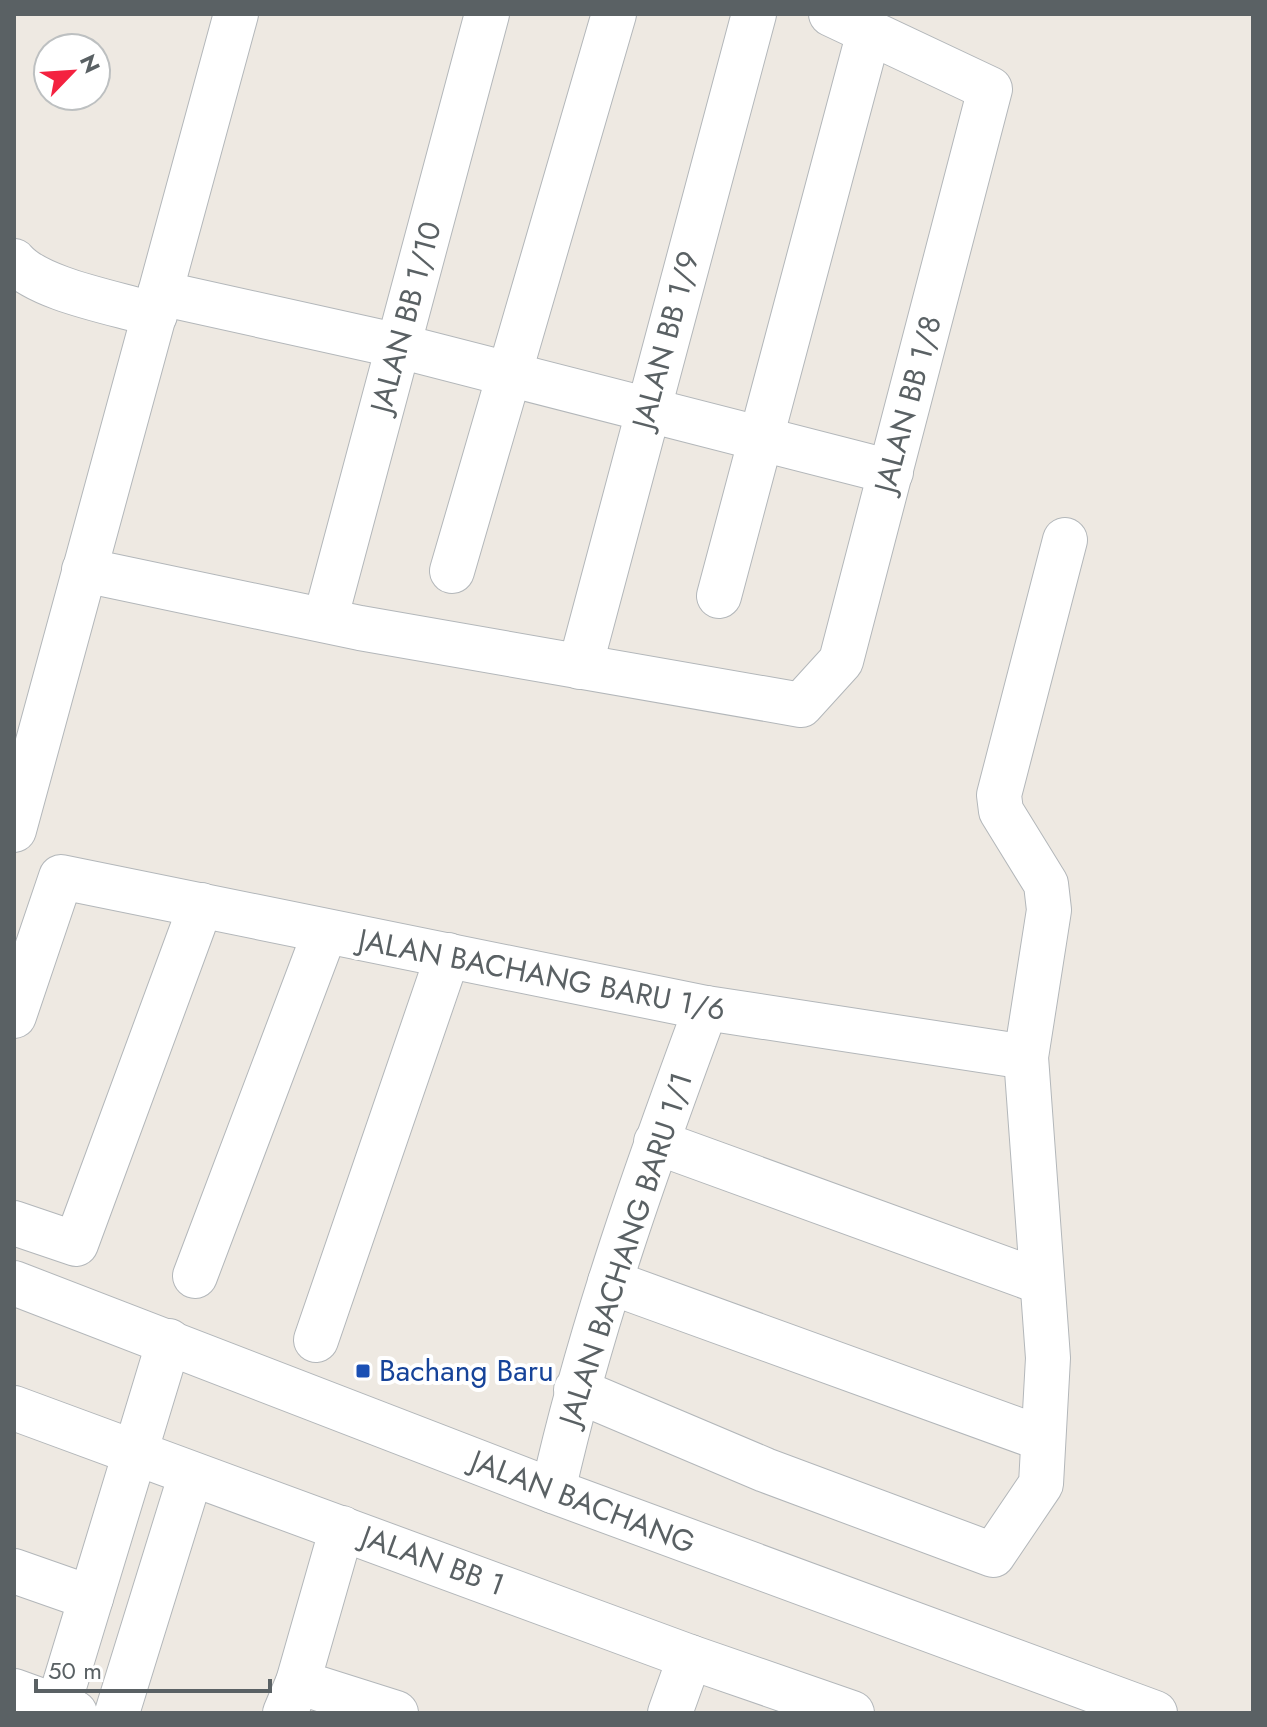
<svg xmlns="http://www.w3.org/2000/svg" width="1267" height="1727" viewBox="0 0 1267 1727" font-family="Jost,sans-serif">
<rect width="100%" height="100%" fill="#eee9e2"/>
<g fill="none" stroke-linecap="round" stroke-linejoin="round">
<!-- minor casing -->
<g stroke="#b3b7ba" stroke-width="46">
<g id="minor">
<path d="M 14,261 C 39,290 117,303 155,315"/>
<path d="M 160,293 L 399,346 L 891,472"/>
<path d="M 84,570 L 360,628 L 801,705 L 841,661 L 990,89 L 831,14"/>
<path d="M 452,571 L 614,14"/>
<path d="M 719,596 L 869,32"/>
<path d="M 325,620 L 487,14"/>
<path d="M 580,667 L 754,14"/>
<path d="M 14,830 L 236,14"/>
<path d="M 14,1016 L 61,877 L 706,1008 L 1026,1057"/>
<path d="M 656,1142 L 1041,1282"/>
<path d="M 14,1223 L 76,1244 L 201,905"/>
<path d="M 195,1276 L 325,932"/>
<path d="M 610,1282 L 1043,1439"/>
<path d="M 14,1283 L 553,1491 L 1155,1713"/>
<path d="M 316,1340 L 448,955"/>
<path d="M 576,1390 L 765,1470 L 993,1555 L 1041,1484 L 1048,1358 L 1026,1057 L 1049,910 L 1046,884 L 1001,811 L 999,795 L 1065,540"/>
<path d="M 14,1408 L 690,1657 L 852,1713"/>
<path d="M 553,1491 C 590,1326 647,1167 706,1008"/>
<path d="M 14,1571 L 91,1598"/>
<path d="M 298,1682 L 396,1713"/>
<path d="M 14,1691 L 75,1713"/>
<path d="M 56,1713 L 169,1341"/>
<path d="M 117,1713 L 191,1474"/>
<path d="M 285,1713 L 298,1682 L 342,1528"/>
<path d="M 670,1713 L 690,1657"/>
</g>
</g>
<!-- minor -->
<use href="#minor" stroke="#fff" stroke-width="44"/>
</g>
<!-- markers -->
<rect fill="#1a4fb4" stroke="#fff" stroke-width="3" x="355" y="1363" width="16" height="16" rx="4"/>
<g text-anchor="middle" stroke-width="8" stroke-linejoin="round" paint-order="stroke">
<!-- street labels -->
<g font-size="30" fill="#5a6164" stroke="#fff">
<text transform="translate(406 317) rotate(-75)" y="10">JALAN BB 1/10</text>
<text transform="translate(666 340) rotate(-75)" y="10">JALAN BB 1/9</text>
<text transform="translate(908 404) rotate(-75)" y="10">JALAN BB 1/8</text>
<text transform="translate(542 975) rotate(11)" y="10">JALAN BACHANG BARU 1/6</text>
<text transform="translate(626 1249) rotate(-72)" y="10">JALAN BACHANG BARU 1/1</text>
<text transform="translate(583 1502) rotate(21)" y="10">JALAN BACHANG</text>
<text transform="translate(433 1561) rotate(20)" y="10">JALAN BB 1</text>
</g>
<!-- transit labels -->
<g font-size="30" fill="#164399" stroke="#fff" text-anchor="start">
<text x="379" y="1381">Bachang Baru</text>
</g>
</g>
<!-- border -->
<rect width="1267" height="1727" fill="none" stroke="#5a6164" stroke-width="32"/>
<!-- north arrow -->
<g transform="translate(72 72) rotate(65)"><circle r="38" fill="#ffffff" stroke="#bdc0c1" stroke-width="2"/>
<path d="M0-6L14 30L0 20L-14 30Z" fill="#f42240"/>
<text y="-12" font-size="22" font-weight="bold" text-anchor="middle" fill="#5a6164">N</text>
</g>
<!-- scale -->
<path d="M36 1679v12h234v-12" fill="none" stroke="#5a6164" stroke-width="4"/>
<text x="48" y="1679" font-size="24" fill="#5a6164" stroke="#ffffff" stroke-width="6" paint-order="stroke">50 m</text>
</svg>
